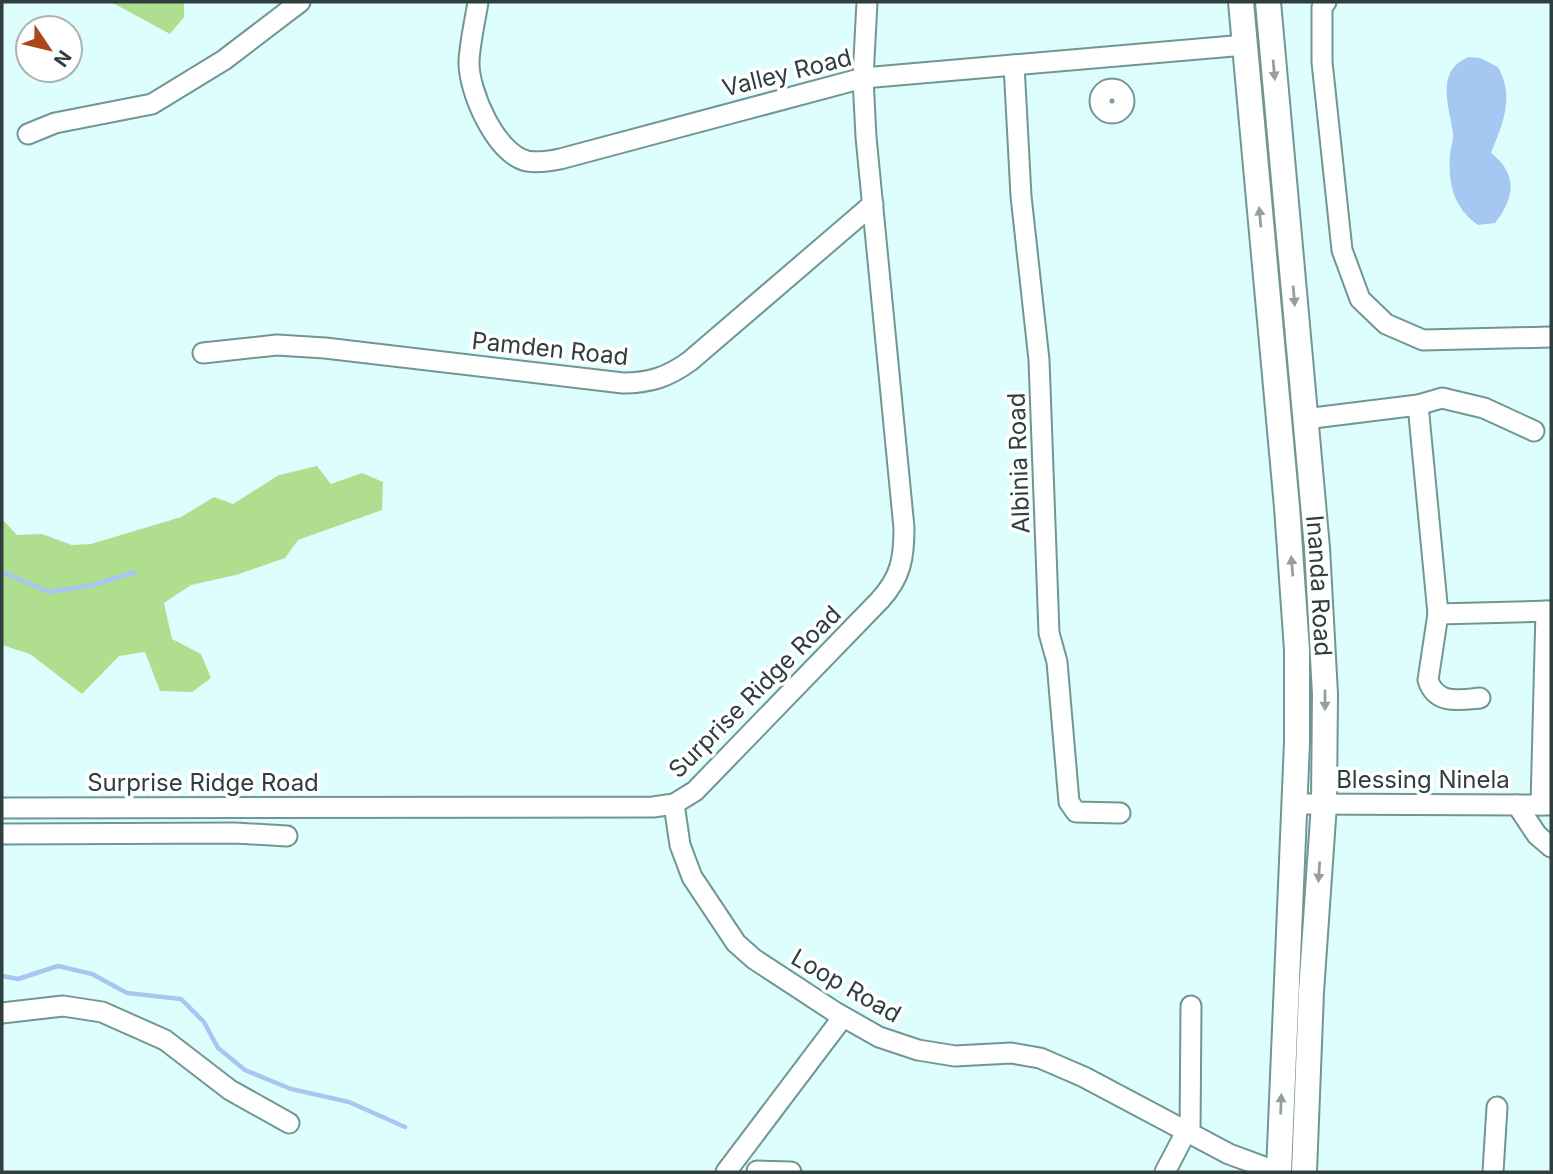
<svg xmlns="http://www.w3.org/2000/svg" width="1553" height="1174" viewBox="0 0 1553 1174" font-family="Inter,sans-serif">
<rect width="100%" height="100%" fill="#ddfefd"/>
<!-- green -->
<g fill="#afde8e">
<path d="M 111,2 L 184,2 L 184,17 L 170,34 Z"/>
<path d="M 317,466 L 331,484 L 362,473 L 383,482 L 382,510 L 298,540 L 285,558 L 236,575 L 191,585 L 164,603 L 172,639 L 201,654 L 211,678 L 192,692 L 160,691 L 145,652 L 119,656 L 82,694 L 30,654 L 2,645 L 2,519 L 17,535 L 42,534 L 72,545 L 91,544 L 181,517 L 214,497 L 233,504 L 279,475 Z"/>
</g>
<!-- water -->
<path fill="#a6c7f2" d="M 1469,57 L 1480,58 L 1498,67 C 1515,97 1503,123 1491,153 C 1518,174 1515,198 1495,223 L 1478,225 C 1453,207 1448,184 1450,154 C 1451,147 1454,139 1453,132 C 1449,105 1435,70 1469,57 Z"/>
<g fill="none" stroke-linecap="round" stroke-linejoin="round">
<!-- stream -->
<g stroke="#a6c7f2" stroke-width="4.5">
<path d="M 2,572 L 49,592 L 93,585 L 135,572"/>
<path d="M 2,976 L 18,979 L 58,966 L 92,974 L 127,993 L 181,999 L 204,1022 L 218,1048 L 245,1070 L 291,1089 L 349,1102 L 405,1127"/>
</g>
<!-- minor casing -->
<g stroke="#709695" stroke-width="23">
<g id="minor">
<path d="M 478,2 C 475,21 470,42 469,61 C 468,91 496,154 527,161 C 538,163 550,161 560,159 L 863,78 L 1245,45"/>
<path d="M 1326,2 L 1322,7 L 1322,62 L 1342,250 L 1360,299 L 1386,324 L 1423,340 L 1551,337"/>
<path d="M 1014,65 L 1021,196 L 1039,360 L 1049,633 L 1057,662 L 1069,802 L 1076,812 L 1120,813"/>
<circle cx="1112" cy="101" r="12"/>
<path d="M 28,134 L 55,123 L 152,104 L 224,60 L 300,2"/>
<path d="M 203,353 L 277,345 L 325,348 L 623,383 C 650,383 668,377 690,361 L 873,204"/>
<path d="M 1418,405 L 1438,614 L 1428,680 C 1436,705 1459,700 1480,698"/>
<path d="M 1305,419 L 1418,405 L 1442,398 L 1484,408 L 1534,431"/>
<path d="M 1438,614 L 1551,611"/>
<path d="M 674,804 L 680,845 L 692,877 L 736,943 L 754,959 L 835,1012 L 879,1037 L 918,1050 L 955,1056 L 1011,1053 L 1040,1058 L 1084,1077 L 1229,1154 L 1278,1172"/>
<path d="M 1294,804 L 1551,805"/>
<path d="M 1517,805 L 1537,835 L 1551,847"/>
<path d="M 1541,805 L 1546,611"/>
<path d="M 2,808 L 653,807 L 674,804 L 695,791 L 880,600 C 901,577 904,558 904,528 L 866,137 L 863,78 L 867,2"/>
<path d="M 2,834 L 235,833 L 287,836"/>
<path d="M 2,1013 L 63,1006 L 102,1012 L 165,1040 L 230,1090 L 289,1123"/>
<path d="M 1190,1134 L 1191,1006"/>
<path d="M 757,1171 L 791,1172"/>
<path d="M 726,1172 L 843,1017"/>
<path d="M 1165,1172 L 1186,1132"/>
<path d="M 1493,1172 L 1497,1107"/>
</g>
</g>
<!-- major casing -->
<g stroke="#709695" stroke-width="28">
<g id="major">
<path d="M 1241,2 L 1287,507 L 1297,650 L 1297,742 L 1279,1172"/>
<path id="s1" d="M 1268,2 L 1317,548 L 1325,694 L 1324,804 L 1311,992 L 1304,1172"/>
</g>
</g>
<!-- minor -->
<use href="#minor" stroke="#fff" stroke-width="19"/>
<!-- major -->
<use href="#major" stroke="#fff" stroke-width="24"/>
</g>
<!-- one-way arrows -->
<defs><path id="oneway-solid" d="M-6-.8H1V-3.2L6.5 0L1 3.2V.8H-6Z" transform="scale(1.75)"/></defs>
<g fill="#969f9e">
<use href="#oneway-solid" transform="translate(1274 70) rotate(85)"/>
<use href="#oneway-solid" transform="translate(1260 217) rotate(-95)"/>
<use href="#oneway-solid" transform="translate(1294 296) rotate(85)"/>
<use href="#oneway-solid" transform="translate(1292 566) rotate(-95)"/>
<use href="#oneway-solid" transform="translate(1325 700) rotate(90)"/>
<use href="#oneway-solid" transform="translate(1319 872) rotate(94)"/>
<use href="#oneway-solid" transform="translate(1281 1104) rotate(-88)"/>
</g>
<g text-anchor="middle" stroke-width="7" stroke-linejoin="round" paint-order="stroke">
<!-- street labels -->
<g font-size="24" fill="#2e3f3e" stroke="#fff">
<text transform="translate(787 73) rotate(-14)" y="8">Valley Road</text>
<text transform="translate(550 349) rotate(6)" y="8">Pamden Road</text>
<text transform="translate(1019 463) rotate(-92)" y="8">Albinia Road</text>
<text dy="8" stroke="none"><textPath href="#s1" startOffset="586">Inanda Road</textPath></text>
<text transform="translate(755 692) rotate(-45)" y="8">Surprise Ridge Road</text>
<text x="1423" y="788">Blessing Ninela</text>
<text x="203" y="791">Surprise Ridge Road</text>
<text transform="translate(846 986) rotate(30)" y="8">Loop Road</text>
</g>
</g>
<!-- border -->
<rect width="1553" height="1174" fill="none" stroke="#2e3f3e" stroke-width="7"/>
<!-- north arrow -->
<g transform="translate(49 49) rotate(125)"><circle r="33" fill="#ffffff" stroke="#abb2b2" stroke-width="2"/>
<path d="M0-5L12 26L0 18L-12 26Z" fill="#ac471a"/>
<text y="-10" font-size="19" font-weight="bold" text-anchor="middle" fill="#2e3f3e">N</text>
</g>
</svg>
